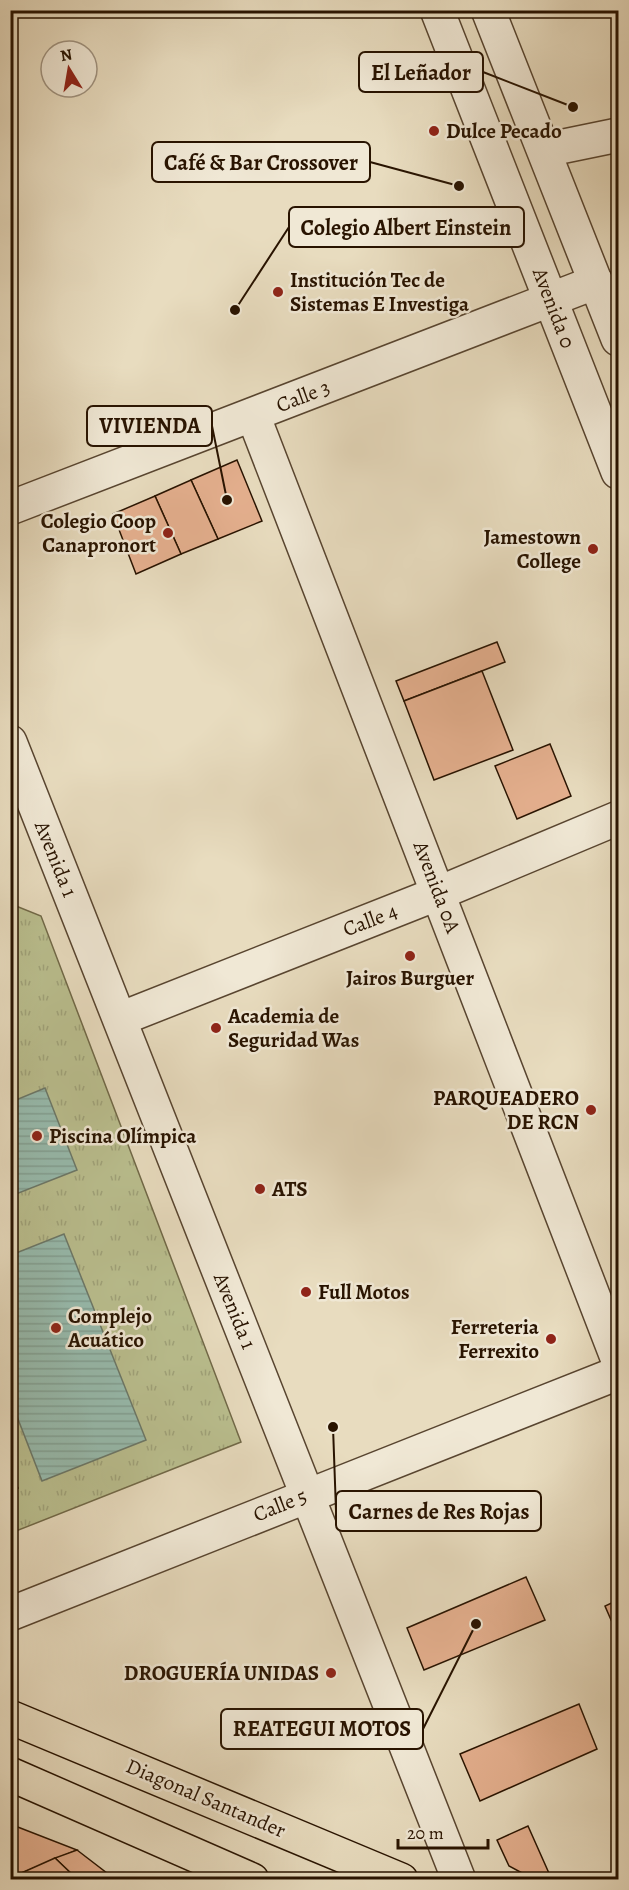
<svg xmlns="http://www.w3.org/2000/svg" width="629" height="1890" viewBox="0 0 629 1890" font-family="Alegreya,serif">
<defs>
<pattern id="grass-tufts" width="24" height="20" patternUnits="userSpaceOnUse" patternTransform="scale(1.5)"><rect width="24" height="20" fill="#babf8f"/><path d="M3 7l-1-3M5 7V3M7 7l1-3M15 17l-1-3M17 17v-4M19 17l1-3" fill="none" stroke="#a0a37a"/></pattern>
<pattern id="water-rules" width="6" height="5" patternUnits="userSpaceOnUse" patternTransform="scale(1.5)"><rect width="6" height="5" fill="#97bcaf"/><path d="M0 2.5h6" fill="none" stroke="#82a195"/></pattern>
</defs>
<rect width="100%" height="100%" fill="#e8dcbf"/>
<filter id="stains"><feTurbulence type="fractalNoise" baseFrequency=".00333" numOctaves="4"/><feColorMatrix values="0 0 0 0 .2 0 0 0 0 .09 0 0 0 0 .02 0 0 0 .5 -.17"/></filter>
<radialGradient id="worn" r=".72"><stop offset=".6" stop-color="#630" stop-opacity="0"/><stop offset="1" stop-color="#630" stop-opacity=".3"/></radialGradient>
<!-- grass -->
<path fill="url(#grass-tufts)" stroke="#716948" stroke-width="1.5" d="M 11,904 L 41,916 L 241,1442 L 11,1533 Z"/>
<!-- water -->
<g fill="url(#water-rules)" stroke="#6b7869" stroke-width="1.5">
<path d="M 45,1088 L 77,1170 L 11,1196 L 11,1102 Z"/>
<path d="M 64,1234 L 146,1440 L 42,1481 L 11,1401 L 11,1255 Z"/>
</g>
<!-- building -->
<g fill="#e5b08f" stroke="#281300" stroke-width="1.5">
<path d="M 237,460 L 262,521 L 218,539 L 191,480 Z"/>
<path d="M 191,480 L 218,539 L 181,554 L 155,496 Z"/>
<path d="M 155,496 L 181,554 L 136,574 L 113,514 Z"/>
<path d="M 497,642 L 505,662 L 404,701 L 396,681 Z"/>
<path d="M 482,671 L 513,750 L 434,780 L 404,701 Z"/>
<path d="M 550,744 L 571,796 L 517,819 L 495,766 Z"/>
<path d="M 10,1469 L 18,1488 L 10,1491 Z"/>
<path d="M 526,1577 L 545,1620 L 424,1670 L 407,1628 Z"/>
<path d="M 618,1600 L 618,1636 L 605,1606 Z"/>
<path d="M 579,1704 L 597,1749 L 480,1801 L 460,1754 Z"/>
<path d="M 10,1824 L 77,1850 L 10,1878 Z"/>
<path d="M 528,1826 L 552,1880 L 535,1880 L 509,1866 L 497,1840 Z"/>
<path d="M 77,1850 L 116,1880 L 78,1880 L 55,1858 Z"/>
<path d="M 55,1858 L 78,1880 L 10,1880 L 10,1878 Z"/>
</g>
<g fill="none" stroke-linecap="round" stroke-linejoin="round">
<!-- minor casing -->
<g stroke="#584530" stroke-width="36">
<g id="minor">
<path d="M 437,10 L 618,472"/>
<path d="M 488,10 L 618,339"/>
<path d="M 545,150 L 618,135"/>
<path d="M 253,415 L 618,1360"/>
<path d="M 10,508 L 596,282"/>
<path d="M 10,742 L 459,1880"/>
<path d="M 120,1019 L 439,893 L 618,818"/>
<path d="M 10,1614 L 618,1373"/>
</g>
</g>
<!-- major casing -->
<g stroke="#281300" stroke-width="36">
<g id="major">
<path d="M 10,1717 L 401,1880"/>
<path d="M 10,1774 L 252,1880"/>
</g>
</g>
<!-- minor -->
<use href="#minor" stroke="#f0e8d5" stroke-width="33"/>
<!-- major -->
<use href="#major" stroke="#e8dcbf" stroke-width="33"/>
</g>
<!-- markers -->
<g fill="#8f2418" stroke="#f0e8d5" stroke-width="2">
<circle cx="434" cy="131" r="6"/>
<circle cx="278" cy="292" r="6"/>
<circle cx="168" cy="533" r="6"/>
<circle cx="593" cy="549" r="6"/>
<circle cx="410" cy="956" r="6"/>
<circle cx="216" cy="1028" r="6"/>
<circle cx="591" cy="1110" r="6"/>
<circle cx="37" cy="1136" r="6"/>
<circle cx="260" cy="1189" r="6"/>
<circle cx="306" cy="1292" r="6"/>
<circle cx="56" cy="1328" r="6"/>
<circle cx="551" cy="1339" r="6"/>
<circle cx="331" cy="1673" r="6"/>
</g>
<g text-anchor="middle" stroke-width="5" stroke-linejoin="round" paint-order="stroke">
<!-- poi labels -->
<g font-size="21" font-weight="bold" fill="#281300" stroke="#f0e8d5" text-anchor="start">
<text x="446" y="138">Dulce Pecado</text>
<text x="290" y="287">Institución Tec de<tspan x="290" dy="24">Sistemas E Investiga</tspan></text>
<text x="156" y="528" text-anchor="end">Colegio Coop<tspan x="156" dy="24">Canapronort</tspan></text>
<text x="581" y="544" text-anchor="end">Jamestown<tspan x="581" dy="24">College</tspan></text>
<text x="410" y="985" text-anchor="middle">Jairos Burguer</text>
<text x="228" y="1023">Academia de<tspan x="228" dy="24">Seguridad Was</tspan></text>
<text x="579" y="1105" text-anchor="end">PARQUEADERO<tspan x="579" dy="24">DE RCN</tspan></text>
<text x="49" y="1143">Piscina Olímpica</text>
<text x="272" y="1196">ATS</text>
<text x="318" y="1299">Full Motos</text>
<text x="68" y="1323">Complejo<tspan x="68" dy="24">Acuático</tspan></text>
<text x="539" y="1334" text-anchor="end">Ferreteria<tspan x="539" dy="24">Ferrexito</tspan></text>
<text x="319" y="1680" text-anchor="end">DROGUERÍA UNIDAS</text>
</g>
<!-- street labels -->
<g font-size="21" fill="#281300" stroke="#f0e8d5">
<text transform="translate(554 308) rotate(69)" y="7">Avenida 0</text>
<text transform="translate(303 396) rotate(-21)" y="7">Calle 3</text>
<text transform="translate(56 859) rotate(68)" y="7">Avenida 1</text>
<text transform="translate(437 887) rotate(69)" y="7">Avenida 0A</text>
<text transform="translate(370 920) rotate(-21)" y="7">Calle 4</text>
<text transform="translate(235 1311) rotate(68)" y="7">Avenida 1</text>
<text transform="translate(280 1505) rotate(-22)" y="7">Calle 5</text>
<text transform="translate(206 1798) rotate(23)" y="7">Diagonal Santander</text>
</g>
</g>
<!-- callouts -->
<path fill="none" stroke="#281300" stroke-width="2" d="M573 107L483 72M459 186L370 162M235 310L289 227M227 500L212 426M333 1427L336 1511M476 1624L423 1729"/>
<g fill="#281300" stroke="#f0e8d5" stroke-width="2">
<circle cx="573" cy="107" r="6"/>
<circle cx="459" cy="186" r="6"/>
<circle cx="235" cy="310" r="6"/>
<circle cx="227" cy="500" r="6"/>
<circle cx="333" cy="1427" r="6"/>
<circle cx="476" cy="1624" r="6"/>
</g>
<g fill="#f0e8d5" stroke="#281300" stroke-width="2">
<rect x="359" y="52" width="124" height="40" rx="6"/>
<rect x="152" y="142" width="218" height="40" rx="6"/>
<rect x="289" y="207" width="235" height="40" rx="6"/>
<rect x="87" y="406" width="125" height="40" rx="6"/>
<rect x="336" y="1491" width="205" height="40" rx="6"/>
<rect x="221" y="1709" width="202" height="40" rx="6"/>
</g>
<g font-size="22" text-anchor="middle" font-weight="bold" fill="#281300">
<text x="421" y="80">El Leñador</text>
<text x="261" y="170">Café &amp; Bar Crossover</text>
<text x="406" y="235">Colegio Albert Einstein</text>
<text x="150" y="433">VIVIENDA</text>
<text x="439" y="1519">Carnes de Res Rojas</text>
<text x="322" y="1736">REATEGUI MOTOS</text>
</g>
<!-- margin -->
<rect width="629" height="1890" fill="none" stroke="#e8dcbf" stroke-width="36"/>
<rect x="12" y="12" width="605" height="1866" fill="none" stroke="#281300" stroke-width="3"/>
<rect x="18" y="18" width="593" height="1854" fill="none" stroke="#281300" stroke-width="1.5"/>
<!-- north arrow -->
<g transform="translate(69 69) rotate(349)"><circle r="28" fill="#f0e8d5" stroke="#a09380" stroke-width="1.5"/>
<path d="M0-4.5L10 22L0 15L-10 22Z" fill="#8f2418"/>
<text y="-9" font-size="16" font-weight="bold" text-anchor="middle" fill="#281300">N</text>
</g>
<!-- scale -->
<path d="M398 1839v9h90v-9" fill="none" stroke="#281300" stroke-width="3"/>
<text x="407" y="1839" font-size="18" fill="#281300" stroke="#f0e8d5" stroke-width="4.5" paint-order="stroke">20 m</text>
<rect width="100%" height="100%" filter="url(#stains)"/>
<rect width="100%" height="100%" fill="url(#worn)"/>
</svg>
